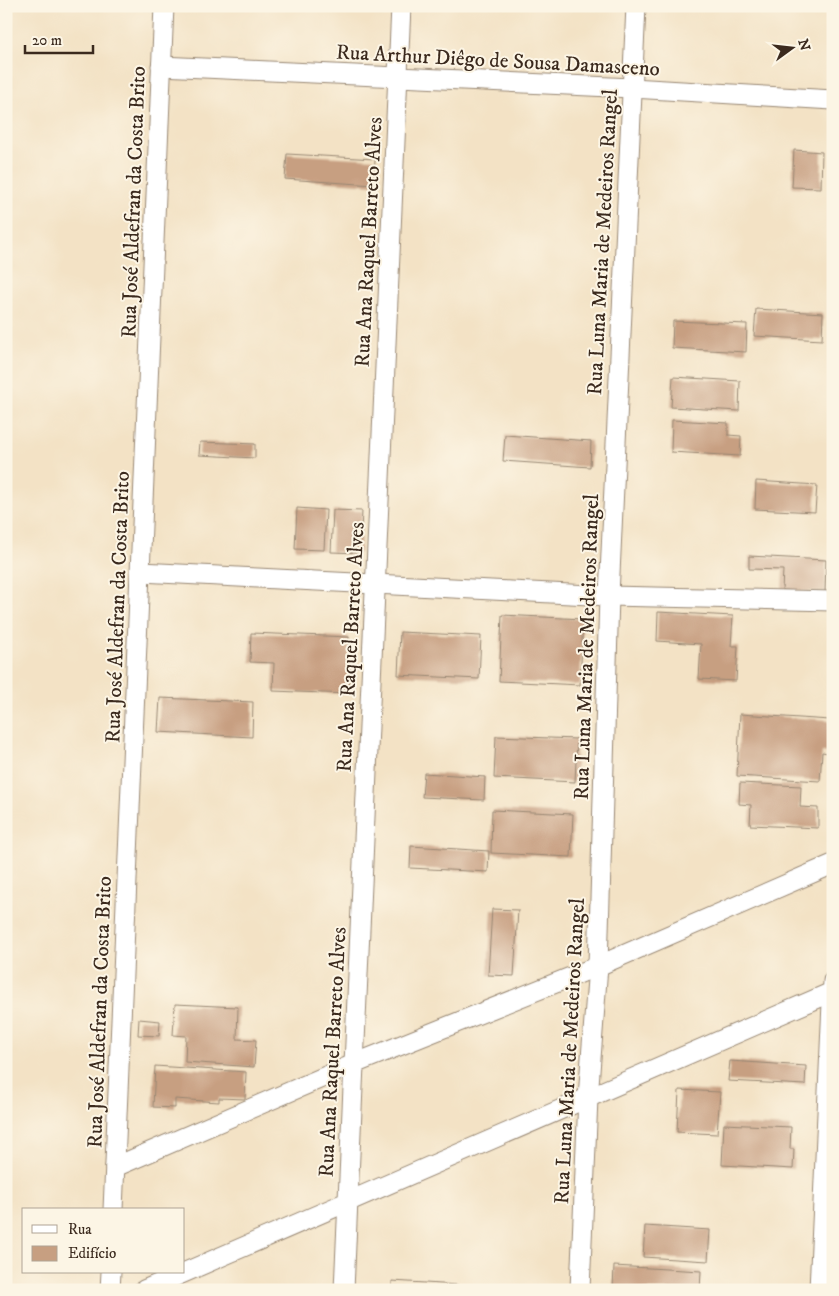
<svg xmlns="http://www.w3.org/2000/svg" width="839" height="1296" viewBox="0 0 839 1296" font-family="'IM FELL DW Pica',serif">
<rect width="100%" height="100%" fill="#fcf5e5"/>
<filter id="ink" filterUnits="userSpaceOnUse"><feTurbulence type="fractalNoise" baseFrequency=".02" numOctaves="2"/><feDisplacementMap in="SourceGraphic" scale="10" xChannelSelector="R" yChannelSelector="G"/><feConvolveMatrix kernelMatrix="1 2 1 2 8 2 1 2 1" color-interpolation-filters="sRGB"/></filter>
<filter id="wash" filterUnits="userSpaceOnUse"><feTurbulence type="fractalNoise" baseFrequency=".0096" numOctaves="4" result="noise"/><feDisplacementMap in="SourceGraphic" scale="20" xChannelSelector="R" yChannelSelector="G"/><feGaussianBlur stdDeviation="1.12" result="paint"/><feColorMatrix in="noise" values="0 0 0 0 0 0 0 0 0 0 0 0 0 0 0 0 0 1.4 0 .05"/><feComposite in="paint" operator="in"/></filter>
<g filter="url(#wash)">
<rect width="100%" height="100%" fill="#f3e2c5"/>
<g id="blocks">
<!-- building -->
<g fill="#c79f81">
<path d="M 794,150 L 822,152 L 821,188 L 792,187 Z"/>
<path d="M 287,154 L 375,159 L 374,185 L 285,179 Z"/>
<path d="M 756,309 L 823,313 L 822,340 L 754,336 Z"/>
<path d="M 673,321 L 747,324 L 746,352 L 672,348 Z"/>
<path d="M 673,377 L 740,381 L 739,411 L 671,407 Z"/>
<path d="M 672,420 L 728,423 L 728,435 L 741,436 L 740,456 L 671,452 Z"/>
<path d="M 505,435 L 591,441 L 590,467 L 503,461 Z"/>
<path d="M 200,442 L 255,444 L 255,458 L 199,455 Z"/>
<path d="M 756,481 L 817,485 L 815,512 L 755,509 Z"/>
<path d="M 297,508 L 326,510 L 324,550 L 295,549 Z"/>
<path d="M 333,510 L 362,511 L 360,553 L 331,552 Z"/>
<path d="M 749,556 L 826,560 L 825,592 L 782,590 L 783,570 L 749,569 Z"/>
<path d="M 658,612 L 733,616 L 731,646 L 738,646 L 736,681 L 699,679 L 701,644 L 657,641 Z"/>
<path d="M 502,615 L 583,619 L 580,685 L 499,681 Z"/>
<path d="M 400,632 L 481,636 L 479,679 L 398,675 Z"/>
<path d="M 251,633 L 349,637 L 348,667 L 350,667 L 349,694 L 273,691 L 274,663 L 250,662 Z"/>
<path d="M 160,698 L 253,702 L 252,737 L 158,732 Z"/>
<path d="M 740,714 L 830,720 L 828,753 L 822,752 L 820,781 L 737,776 Z"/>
<path d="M 496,736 L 577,739 L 575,782 L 494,778 Z"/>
<path d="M 424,773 L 485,777 L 484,800 L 422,797 Z"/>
<path d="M 740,783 L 801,786 L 800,807 L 818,808 L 818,828 L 750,825 L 751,805 L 739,804 Z"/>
<path d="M 492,810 L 573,814 L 571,857 L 491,853 Z"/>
<path d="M 411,846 L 489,851 L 488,872 L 410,868 Z"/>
<path d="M 492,909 L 518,910 L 514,976 L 488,975 Z"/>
<path d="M 175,1004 L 238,1007 L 237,1039 L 256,1040 L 254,1067 L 185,1062 L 186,1036 L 173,1035 Z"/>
<path d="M 139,1019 L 160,1021 L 159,1036 L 138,1035 Z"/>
<path d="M 730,1061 L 806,1066 L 805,1085 L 728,1081 Z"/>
<path d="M 155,1066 L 246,1072 L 245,1099 L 219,1098 L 219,1102 L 175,1099 L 175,1108 L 153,1107 Z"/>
<path d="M 679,1090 L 720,1092 L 717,1134 L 677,1132 Z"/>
<path d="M 724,1124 L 791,1127 L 790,1149 L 794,1149 L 793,1169 L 722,1165 Z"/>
<path d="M 645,1226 L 710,1230 L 708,1261 L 643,1257 Z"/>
<path d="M 614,1266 L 701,1271 L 700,1290 L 613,1290 Z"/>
<path d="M 392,1281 L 458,1285 L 458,1290 L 392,1290 Z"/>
</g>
</g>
</g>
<g filter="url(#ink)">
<use href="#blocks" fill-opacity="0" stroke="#978672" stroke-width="1"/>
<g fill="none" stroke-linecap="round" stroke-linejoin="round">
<!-- minor casing -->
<g stroke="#978672" stroke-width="21">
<g id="minor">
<path d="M 161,66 L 632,88 L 833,100"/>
<path d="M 141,572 L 609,596 L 833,601"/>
<path d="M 115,1167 L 354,1064 L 598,966 L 833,864"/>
<path d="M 113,1210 L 164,6"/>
<path d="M 110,1290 L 111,1272"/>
<path d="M 144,1290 L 832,992"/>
<path d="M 344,1290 L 401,6"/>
<path d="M 580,1290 L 588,1098 L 598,966 L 609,596 L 636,6"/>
<path d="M 819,1290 L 833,981"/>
</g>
</g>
<!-- minor -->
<use href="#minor" stroke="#fff" stroke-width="19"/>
</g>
</g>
<g text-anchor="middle" stroke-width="4" stroke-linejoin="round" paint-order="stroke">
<!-- street labels -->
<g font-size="21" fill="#3b2a1e" stroke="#fcf5e5">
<text transform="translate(498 60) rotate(3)" y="7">Rua Arthur Diêgo de Sousa Damasceno</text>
<text transform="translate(133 202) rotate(-88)" y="7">Rua José Aldefran da Costa Brito</text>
<text transform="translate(368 242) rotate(-87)" y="7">Rua Ana Raquel Barreto Alves</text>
<text transform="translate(602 242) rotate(-87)" y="7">Rua Luna Maria de Medeiros Rangel</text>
<text transform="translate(117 607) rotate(-88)" y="7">Rua José Aldefran da Costa Brito</text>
<text transform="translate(350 647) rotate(-87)" y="7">Rua Ana Raquel Barreto Alves</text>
<text transform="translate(586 647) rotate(-88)" y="7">Rua Luna Maria de Medeiros Rangel</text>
<text transform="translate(99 1012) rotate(-88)" y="7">Rua José Aldefran da Costa Brito</text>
<text transform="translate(569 1051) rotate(-87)" y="7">Rua Luna Maria de Medeiros Rangel</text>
<text transform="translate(332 1052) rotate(-87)" y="7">Rua Ana Raquel Barreto Alves</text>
</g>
</g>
<!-- margin -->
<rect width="839" height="1296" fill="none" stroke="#fcf5e5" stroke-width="25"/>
<!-- legend -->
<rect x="22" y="1208" width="162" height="65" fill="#fcf5e5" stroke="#afa495"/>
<rect x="32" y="1225" width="25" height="8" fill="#ffffff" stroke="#afa495"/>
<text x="68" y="1234" font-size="15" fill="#3b2a1e">Rua</text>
<rect x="32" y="1246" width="25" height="15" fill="#c79f81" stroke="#afa495"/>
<text x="68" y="1258" font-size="15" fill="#3b2a1e">Edifício</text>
<!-- north arrow -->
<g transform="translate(792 48) rotate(75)" stroke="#fcf5e5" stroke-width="4" paint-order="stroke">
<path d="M0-4L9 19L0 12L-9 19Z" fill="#3b2a1e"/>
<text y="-8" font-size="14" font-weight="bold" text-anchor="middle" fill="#3b2a1e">N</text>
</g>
<!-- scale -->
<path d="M25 45v8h68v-8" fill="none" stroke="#3b2a1e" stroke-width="2.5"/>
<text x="32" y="45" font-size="15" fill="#3b2a1e" stroke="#fcf5e5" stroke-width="4" paint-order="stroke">20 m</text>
</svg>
